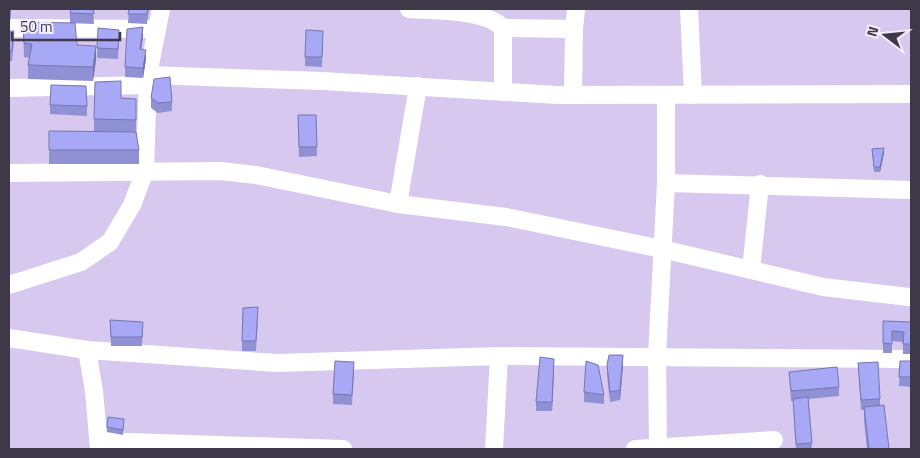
<svg xmlns="http://www.w3.org/2000/svg" width="920" height="458" viewBox="0 0 920 458" font-family="'Titillium Web',sans-serif">
<rect width="100%" height="100%" fill="#d6c8ee"/>
<g fill="none" stroke-linecap="round" stroke-linejoin="round">
<!-- street -->
<g stroke="#fff" stroke-width="18">
<path d="M 409,9 C 434,11 486,9 503,28 L 503,92"/>
<path d="M 689,9 L 693,95"/>
<path d="M 9,28 L 157,29"/>
<path d="M 503,28 L 574,29 L 573,95"/>
<path d="M 574,29 L 576,9"/>
<path d="M 148,75 L 323,81 L 557,95 L 911,94"/>
<path d="M 9,88 L 148,85"/>
<path d="M 9,173 L 221,171 L 256,175 L 398,204 L 506,217 L 662,249 L 823,287 L 909,297"/>
<path d="M 666,183 L 911,190"/>
<path d="M 398,204 L 418,86"/>
<path d="M 751,270 L 760,184"/>
<path d="M 9,285 L 81,262 L 110,242 L 132,205 L 145,171 L 148,75 L 161,9"/>
<path d="M 9,338 L 87,350 L 277,363 L 499,356 L 911,359"/>
<path d="M 87,350 L 94,391 L 99,449"/>
<path d="M 99,441 L 343,449"/>
<path d="M 494,449 L 499,356"/>
<path d="M 635,449 L 774,440"/>
<path d="M 658,449 L 657,356 L 666,183 L 666,95"/>
</g>
</g>
<!-- wall -->
<g fill="#9091d4">
<path d="M 9,9 L 11,9 L 10,22 L 9,22 Z"/>
<path d="M 93,9 L 94,24 L 70,23 L 70,13 Z"/>
<path d="M 129,9 L 149,9 L 147,24 L 128,23 Z"/>
<path d="M 23,22 L 77,45 L 96,60 L 93,81 L 28,79 L 28,65 L 30,58 L 24,57 Z"/>
<path d="M 98,28 L 119,40 L 118,59 L 97,58 Z"/>
<path d="M 9,31 L 14,41 L 12,61 L 9,61 Z"/>
<path d="M 323,31 L 322,67 L 305,66 L 305,57 Z"/>
<path d="M 143,36 L 141,49 L 146,59 L 143,78 L 125,77 L 125,67 Z"/>
<path d="M 121,98 L 136,99 L 136,132 L 139,150 L 139,164 L 49,164 L 49,131 L 94,132 L 94,119 Z"/>
<path d="M 151,98 L 172,102 L 172,111 L 158,113 L 151,108 Z"/>
<path d="M 50,105 L 87,106 L 87,116 L 50,114 Z"/>
<path d="M 298,115 L 316,115 L 317,156 L 299,157 Z"/>
<path d="M 872,149 L 884,153 L 880,172 L 874,172 Z"/>
<path d="M 258,317 L 256,351 L 242,351 L 242,341 Z"/>
<path d="M 110,320 L 143,332 L 142,346 L 111,346 Z"/>
<path d="M 883,321 L 911,322 L 911,354 L 903,354 L 903,342 L 892,341 L 892,353 L 883,353 Z"/>
<path d="M 900,361 L 911,361 L 911,387 L 899,386 Z"/>
<path d="M 858,363 L 880,399 L 880,405 L 889,449 L 867,449 L 864,421 L 864,410 L 861,410 Z"/>
<path d="M 607,365 L 623,365 L 620,400 L 610,402 L 607,375 Z"/>
<path d="M 554,369 L 552,411 L 536,411 L 536,402 Z"/>
<path d="M 354,372 L 352,405 L 333,404 L 333,394 Z"/>
<path d="M 789,372 L 839,387 L 839,396 L 808,399 L 812,449 L 796,449 L 793,401 L 791,401 Z"/>
<path d="M 584,392 L 604,395 L 604,404 L 584,402 Z"/>
<path d="M 124,424 L 123,435 L 107,432 L 107,427 Z"/>
</g>
<!-- shaded-wall -->
<g fill="#7576ad">
<path d="M 10,9 L 11,9 L 10,22 Z"/>
<path d="M 143,27 L 143,36 L 140,58 L 140,49 Z"/>
<path d="M 96,46 L 96,60 L 93,81 L 93,67 Z"/>
<path d="M 146,50 L 146,59 L 143,78 L 143,68 Z"/>
<path d="M 884,148 L 884,153 L 880,172 L 880,167 Z"/>
<path d="M 623,355 L 623,365 L 620,400 L 620,390 Z"/>
<path d="M 554,359 L 554,369 L 552,411 L 552,402 Z"/>
</g>
<!-- building -->
<g fill="#a7a9f7" stroke="#7576ad">
<path d="M 71,9 L 93,9 L 94,14 L 70,13 Z"/>
<path d="M 129,9 L 148,9 L 147,14 L 128,14 Z"/>
<path d="M 23,22 L 75,23 L 77,45 L 96,46 L 93,67 L 28,65 L 32,44 L 24,43 Z"/>
<path d="M 143,27 L 140,49 L 146,50 L 143,68 L 125,67 L 127,29 Z"/>
<path d="M 98,28 L 119,30 L 118,49 L 97,48 Z"/>
<path d="M 306,30 L 323,31 L 322,57 L 305,57 Z"/>
<path d="M 9,31 L 14,31 L 12,51 L 9,51 Z"/>
<path d="M 170,77 L 172,102 L 158,103 L 151,98 L 154,79 Z"/>
<path d="M 121,81 L 121,98 L 136,99 L 136,120 L 94,119 L 95,82 Z"/>
<path d="M 51,85 L 86,86 L 87,106 L 50,105 Z"/>
<path d="M 298,115 L 316,115 L 317,147 L 299,147 Z"/>
<path d="M 49,131 L 136,132 L 139,150 L 49,150 Z"/>
<path d="M 884,148 L 880,167 L 874,167 L 872,149 Z"/>
<path d="M 258,307 L 256,341 L 242,341 L 243,308 Z"/>
<path d="M 110,320 L 143,322 L 142,337 L 111,337 Z"/>
<path d="M 883,321 L 911,322 L 911,344 L 903,344 L 904,332 L 892,331 L 892,344 L 883,343 Z"/>
<path d="M 609,355 L 623,355 L 620,390 L 610,392 L 607,365 Z"/>
<path d="M 540,357 L 554,359 L 552,402 L 536,402 Z"/>
<path d="M 335,361 L 354,362 L 352,395 L 333,394 Z"/>
<path d="M 586,361 L 598,365 L 604,395 L 584,392 Z"/>
<path d="M 900,361 L 911,361 L 911,377 L 899,377 Z"/>
<path d="M 878,362 L 880,399 L 861,400 L 858,363 Z"/>
<path d="M 837,367 L 839,387 L 791,391 L 789,372 Z"/>
<path d="M 808,397 L 812,443 L 796,444 L 793,399 Z"/>
<path d="M 884,405 L 889,449 L 869,449 L 864,407 Z"/>
<path d="M 108,417 L 124,419 L 123,430 L 107,427 Z"/>
</g>
<!-- border -->
<rect width="920" height="458" fill="none" stroke="#3e3948" stroke-width="20"/>
<!-- north arrow -->
<g transform="translate(885 35) rotate(286)" stroke="#f3edfd" stroke-width="4" paint-order="stroke">
<path d="M0-4L9 19L0 12L-9 19Z" fill="#3e3948"/>
<text y="-8" font-size="14" font-weight="bold" text-anchor="middle" fill="#3e3948">N</text>
</g>
<!-- scale -->
<path d="M12 32v8h108v-8" fill="none" stroke="#3e3948" stroke-width="2.5"/>
<text x="20" y="32" font-size="15" fill="#3e3948" stroke="#f3edfd" stroke-width="4" paint-order="stroke">50 m</text>
</svg>
